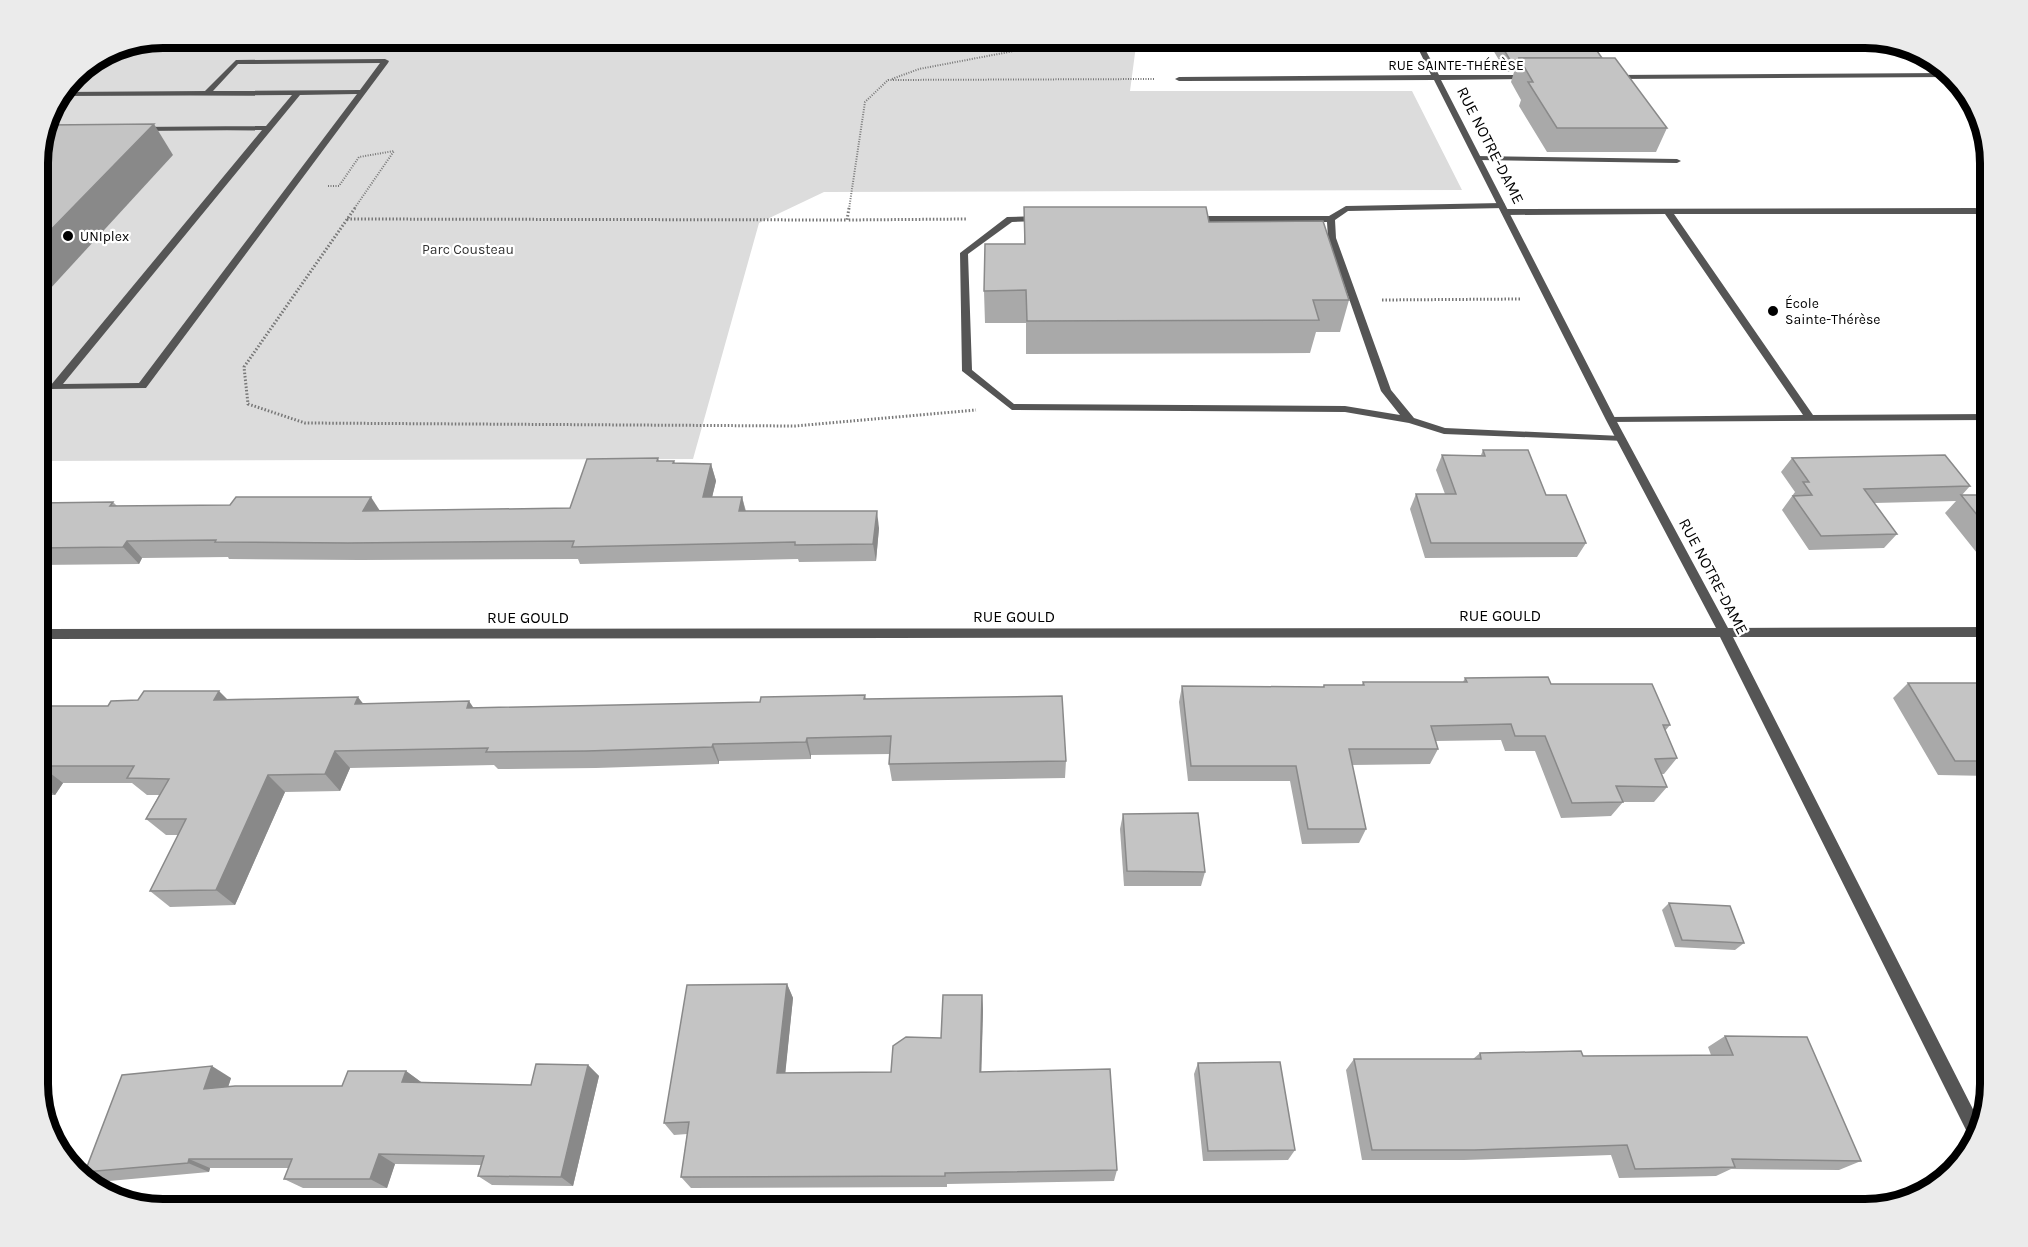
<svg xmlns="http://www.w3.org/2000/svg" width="2028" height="1247" viewBox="0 0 2028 1247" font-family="Karla,sans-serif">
<rect width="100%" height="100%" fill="#fff"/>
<!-- green -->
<path fill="#dcdcdc" d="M 163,38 L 1137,38 L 1130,91 L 1412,91 L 1462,190 L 824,192 L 759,223 L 693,459 L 38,461 L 38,155 L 50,108 L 75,74 L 115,47 Z"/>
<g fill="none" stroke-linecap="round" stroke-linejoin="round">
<!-- path-far1 -->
<g stroke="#777" stroke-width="2" stroke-dasharray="1 1.5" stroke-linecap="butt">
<path d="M 892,79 L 919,69 L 1014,51 L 1042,38"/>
<path d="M 328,186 L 339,186 L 359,157 L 394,151 L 354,209"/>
<path d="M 849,209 L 865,102 L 888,80 L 1154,79"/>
</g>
<!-- path -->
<g stroke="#777" stroke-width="3" stroke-dasharray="1.5 2" stroke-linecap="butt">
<path d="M 355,208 L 244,367 L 248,404 L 305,423 L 795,426 L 976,410"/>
<path d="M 849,208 L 847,220 L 966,219"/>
<path d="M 347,219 L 847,220"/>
<path d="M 1382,300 L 1521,299"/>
</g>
<!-- lane -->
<g fill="#555" fill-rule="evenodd">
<path d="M 385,59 L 389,61 L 388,63 L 146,388 L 51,389 L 51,385 L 262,130 L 140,131 L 137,131 L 137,127 L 266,126 L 292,95 L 59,96 L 62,92 L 205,91 L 236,60 ZM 380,63 L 360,90 L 213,91 L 238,64 ZM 357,94 L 139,383 L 63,384 L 300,95 Z"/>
<path d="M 1475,156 L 1677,159 L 1681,161 L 1677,163 L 1478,160 L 1475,160 Z"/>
<path d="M 1502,203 L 1505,204 L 1505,208 L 1348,211 L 1335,220 L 1336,238 L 1391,390 L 1414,418 L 1445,428 L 1621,436 L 1626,439 L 1625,441 L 1444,434 L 1409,423 L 1345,412 L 1012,410 L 962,371 L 960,253 L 1007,217 L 1040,216 L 1044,219 L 1043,221 L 1012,222 L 968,254 L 972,370 L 1014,404 L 1345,406 L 1400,415 L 1381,391 L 1328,238 L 1327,222 L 1192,222 L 1188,219 L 1192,216 L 1329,216 L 1346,206 Z"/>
<path d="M 1975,208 L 1990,211 L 1990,215 L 1975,214 L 1674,214 L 1813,415 L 1990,414 L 1990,420 L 1607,422 L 1607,418 L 1611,417 L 1803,415 L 1665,214 L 1505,215 L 1501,212 L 1505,209 Z"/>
</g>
<!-- street -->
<g fill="#555" fill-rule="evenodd">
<path d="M 1413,38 L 1419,38 L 1439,75 L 1527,75 L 1531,77 L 1527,79 L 1441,80 L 1616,420 L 1728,628 L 1990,627 L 1990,637 L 1733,637 L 1980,1123 L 1975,1141 L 1971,1140 L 1720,637 L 38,639 L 38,629 L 1716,628 L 1606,420 L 1434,80 L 1179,81 L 1175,79 L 1179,77 L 1431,75 Z"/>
<path d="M 1946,73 L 1950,77 L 1614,79 L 1610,77 L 1614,75 Z"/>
</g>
</g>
<!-- wall -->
<g fill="#a9a9a9">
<path d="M 1198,38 L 1368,38 L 1365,48 L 1199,44 Z"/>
<path d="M 1486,38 L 1743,38 L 1739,46 L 1658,45 L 1655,42 L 1591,42 L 1602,58 L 1667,128 L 1656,152 L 1547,152 L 1519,106 L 1521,100 L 1511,82 L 1514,72 L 1506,72 Z"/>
<path d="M 1813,38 L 1865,38 L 1897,46 L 1821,45 Z"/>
<path d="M 1024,207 L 1209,222 L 1349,300 L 1340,332 L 1316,332 L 1310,353 L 1026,354 L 1026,323 L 985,323 L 984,291 L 1024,244 Z"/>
<path d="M 1483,450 L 1546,495 L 1586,543 L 1577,557 L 1425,558 L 1410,509 L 1416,494 L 1445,494 L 1436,470 L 1442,455 L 1481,455 Z"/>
<path d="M 658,458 L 659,461 L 674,461 L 675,463 L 711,464 L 716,481 L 712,497 L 742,497 L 746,511 L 879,528 L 876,561 L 799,562 L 798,559 L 580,564 L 578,559 L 360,560 L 229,559 L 228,557 L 142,558 L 139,564 L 38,565 L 38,503 L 113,502 L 117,506 L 380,511 L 570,508 Z"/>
<path d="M 1792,458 L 1970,486 L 1962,495 L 1990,495 L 1990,558 L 1981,558 L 1945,513 L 1956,501 L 1874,503 L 1897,534 L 1884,548 L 1809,550 L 1782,510 L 1795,492 L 1781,472 Z"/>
<path d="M 1465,678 L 1551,684 L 1670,725 L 1665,731 L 1677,758 L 1664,774 L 1661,774 L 1667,787 L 1654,802 L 1623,802 L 1611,816 L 1561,818 L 1535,751 L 1505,751 L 1501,740 L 1436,741 L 1438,749 L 1430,764 L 1352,765 L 1366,829 L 1359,843 L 1302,844 L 1290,781 L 1188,781 L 1179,702 L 1182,686 L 1323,687 L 1324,685 L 1362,685 L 1363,682 L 1463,682 Z"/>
<path d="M 1980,680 L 1990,680 L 1990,776 L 1938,775 L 1893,698 L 1908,683 L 1976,683 Z"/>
<path d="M 865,695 L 866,699 L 1066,761 L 1065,778 L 892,781 L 889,764 L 890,754 L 811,755 L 811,759 L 719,761 L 719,764 L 596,768 L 498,769 L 494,765 L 350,768 L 340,791 L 285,792 L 235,905 L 170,907 L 150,891 L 178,835 L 166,835 L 146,819 L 159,795 L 147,795 L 132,783 L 63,783 L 55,795 L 38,795 L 38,706 L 108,706 L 138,700 L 227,699 L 474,708 L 760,702 Z"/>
<path d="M 1123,814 L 1205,872 L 1201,886 L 1124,886 L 1120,829 Z"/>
<path d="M 1990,846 L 1990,858 L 1985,849 Z"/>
<path d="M 1669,903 L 1744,943 L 1735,950 L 1675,947 L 1662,910 Z"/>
<path d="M 787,984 L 793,998 L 785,1073 L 891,1072 L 941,1038 L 982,995 L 983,1010 L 981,1072 L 1117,1170 L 1114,1181 L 947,1184 L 947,1187 L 691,1188 L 681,1177 L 687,1134 L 674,1135 L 664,1123 Z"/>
<path d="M 1725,1036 L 1861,1161 L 1839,1170 L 1731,1169 L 1716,1176 L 1619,1178 L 1611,1155 L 1464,1160 L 1362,1160 L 1346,1070 L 1354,1059 L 1473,1059 L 1480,1053 L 1583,1056 L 1711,1055 L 1708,1047 Z"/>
<path d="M 1198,1063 L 1295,1150 L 1288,1160 L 1203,1161 L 1194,1074 Z"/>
<path d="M 588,1065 L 599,1076 L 573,1186 L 492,1185 L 478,1176 L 481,1165 L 395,1164 L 387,1188 L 303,1188 L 284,1179 L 289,1168 L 210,1168 L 209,1172 L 109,1181 L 85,1172 L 231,1078 L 228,1087 L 342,1086 L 406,1071 L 421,1082 L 531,1085 Z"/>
</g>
<!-- shaded-wall -->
<g fill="#898989">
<path d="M 154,124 L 173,155 L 38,302 L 38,243 Z"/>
<path d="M 711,464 L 716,481 L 708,514 L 703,497 Z"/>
<path d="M 371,497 L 382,514 L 363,511 Z"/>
<path d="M 742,497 L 746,514 L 739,511 Z"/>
<path d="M 877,511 L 879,528 L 876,561 L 873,544 Z"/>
<path d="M 127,541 L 142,558 L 139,564 L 123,547 Z"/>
<path d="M 219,691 L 236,708 L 214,700 Z"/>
<path d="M 358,697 L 372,715 L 355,704 Z"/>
<path d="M 469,701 L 481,719 L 467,708 Z"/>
<path d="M 807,738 L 811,755 L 811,759 L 806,742 Z"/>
<path d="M 713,744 L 719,761 L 719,764 L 712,747 Z"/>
<path d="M 335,751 L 350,768 L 340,791 L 325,774 Z"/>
<path d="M 41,766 L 63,783 L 55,795 L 38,782 L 38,771 Z"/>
<path d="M 268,775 L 285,792 L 235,905 L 216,890 Z"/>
<path d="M 787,984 L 793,998 L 784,1086 L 777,1073 Z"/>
<path d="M 982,995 L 983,1010 L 981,1085 L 980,1072 Z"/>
<path d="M 588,1065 L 599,1076 L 573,1186 L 561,1177 Z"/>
<path d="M 212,1066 L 231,1078 L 224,1100 L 204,1089 Z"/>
<path d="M 406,1071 L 421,1082 L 402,1082 Z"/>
<path d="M 379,1154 L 395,1164 L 387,1188 L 370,1179 Z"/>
<path d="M 189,1159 L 210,1168 L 209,1172 L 188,1163 Z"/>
</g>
<!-- building -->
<g fill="#c4c4c4" stroke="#898989" stroke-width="1.5">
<path d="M 1497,38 L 1588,38 L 1602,58 L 1519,58 L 1518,60 L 1510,60 Z"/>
<path d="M 1519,58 L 1615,58 L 1667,128 L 1557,128 L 1528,82 L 1533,82 Z"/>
<path d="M 154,124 L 38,243 L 38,155 L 46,125 Z"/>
<path d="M 1024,207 L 1206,207 L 1209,222 L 1323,221 L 1349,300 L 1313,300 L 1319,320 L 1027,321 L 1026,290 L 984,291 L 985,244 L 1025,244 Z"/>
<path d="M 1483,450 L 1528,450 L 1546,495 L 1566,495 L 1586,543 L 1431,543 L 1416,494 L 1456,494 L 1442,455 L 1485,456 Z"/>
<path d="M 1945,455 L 1970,486 L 1864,489 L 1897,534 L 1821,536 L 1793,496 L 1812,495 L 1803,482 L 1809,482 L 1792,458 Z"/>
<path d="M 658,458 L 657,461 L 674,461 L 673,463 L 711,464 L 703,497 L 742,497 L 739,511 L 877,511 L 873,544 L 795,545 L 795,542 L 572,547 L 574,541 L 348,543 L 215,542 L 216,540 L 127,541 L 123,547 L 38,548 L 38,503 L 113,502 L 110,506 L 230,505 L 236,497 L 371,497 L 363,511 L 570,508 L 587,459 Z"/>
<path d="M 1961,495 L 1990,495 L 1990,531 Z"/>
<path d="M 1548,677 L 1551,684 L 1652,684 L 1670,725 L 1663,725 L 1677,758 L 1655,759 L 1667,787 L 1616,786 L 1623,802 L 1572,803 L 1545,736 L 1515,736 L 1511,724 L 1431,726 L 1438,749 L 1349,749 L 1366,829 L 1308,829 L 1296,766 L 1191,766 L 1182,686 L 1324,687 L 1324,685 L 1364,685 L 1363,682 L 1467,682 L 1465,678 Z"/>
<path d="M 1980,680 L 1990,680 L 1990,761 L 1955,761 L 1908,683 L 1982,683 Z"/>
<path d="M 144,691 L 219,691 L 214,700 L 358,697 L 355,704 L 469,701 L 467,708 L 760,702 L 761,697 L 865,695 L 864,699 L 1062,696 L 1066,761 L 889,764 L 891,736 L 807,738 L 806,742 L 713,744 L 712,747 L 587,751 L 486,752 L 488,748 L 335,751 L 325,774 L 268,775 L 216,890 L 150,891 L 186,819 L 146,819 L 169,779 L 127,778 L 134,766 L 41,766 L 38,771 L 38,706 L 108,706 L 111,701 L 138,700 Z"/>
<path d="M 1198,813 L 1205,872 L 1127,871 L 1123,814 Z"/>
<path d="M 1669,903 L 1730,906 L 1744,943 L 1682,940 Z"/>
<path d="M 787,984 L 777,1073 L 891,1072 L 893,1046 L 906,1037 L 941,1038 L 943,995 L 982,995 L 980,1072 L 1110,1069 L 1117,1170 L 945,1173 L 945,1176 L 681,1177 L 689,1122 L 664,1123 L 687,985 Z"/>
<path d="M 1725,1036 L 1807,1037 L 1861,1161 L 1732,1159 L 1735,1167 L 1635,1169 L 1627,1145 L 1475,1150 L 1372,1150 L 1354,1059 L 1481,1059 L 1480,1053 L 1581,1051 L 1583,1056 L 1733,1055 Z"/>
<path d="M 1280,1062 L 1295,1150 L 1208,1151 L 1198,1063 Z"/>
<path d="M 536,1064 L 588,1065 L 561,1177 L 478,1176 L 484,1156 L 379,1154 L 370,1179 L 284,1179 L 292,1159 L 189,1159 L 188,1163 L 85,1172 L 122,1075 L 212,1066 L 204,1089 L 235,1086 L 342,1086 L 348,1071 L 406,1071 L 402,1082 L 531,1085 Z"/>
</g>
<!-- markers -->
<g fill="#000" stroke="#fff" stroke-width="2">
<circle cx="68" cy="236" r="6"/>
<circle cx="1773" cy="311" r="6"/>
</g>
<g text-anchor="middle" stroke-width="4.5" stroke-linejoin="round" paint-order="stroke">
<!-- far-street labels -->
<g font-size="14" fill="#000" stroke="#fff">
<text x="1456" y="70">RUE SAINTE-THÉRÈSE</text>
</g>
<!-- far-poi labels -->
<g font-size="14" fill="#000" stroke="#fff" text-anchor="start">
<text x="80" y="241">UNIplex</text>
<text x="1785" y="308">École<tspan x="1785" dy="16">Sainte-Thérèse</tspan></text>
</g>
<!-- far-park labels -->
<g font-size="14" fill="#333" stroke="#fff">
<text x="468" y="254">Parc Cousteau</text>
</g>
<!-- street labels -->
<g font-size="16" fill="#000" stroke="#fff">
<text transform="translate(1491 145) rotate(63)" y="6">RUE NOTRE-DAME</text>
<text transform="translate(1714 576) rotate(62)" y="6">RUE NOTRE-DAME</text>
<text x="1500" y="621">RUE GOULD</text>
<text x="1014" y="622">RUE GOULD</text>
<text x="528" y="623">RUE GOULD</text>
</g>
</g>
<!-- crop -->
<path d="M0 0H2028V1247H0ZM163 48H1865A115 115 0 0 1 1980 163V1084A115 115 0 0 1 1865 1199H163A115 115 0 0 1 48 1084V163A115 115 0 0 1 163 48Z" fill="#ebebeb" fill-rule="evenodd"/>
<path fill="none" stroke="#000" stroke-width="8" d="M163 48H1865A115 115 0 0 1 1980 163V1084A115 115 0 0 1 1865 1199H163A115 115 0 0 1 48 1084V163A115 115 0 0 1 163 48Z"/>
</svg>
